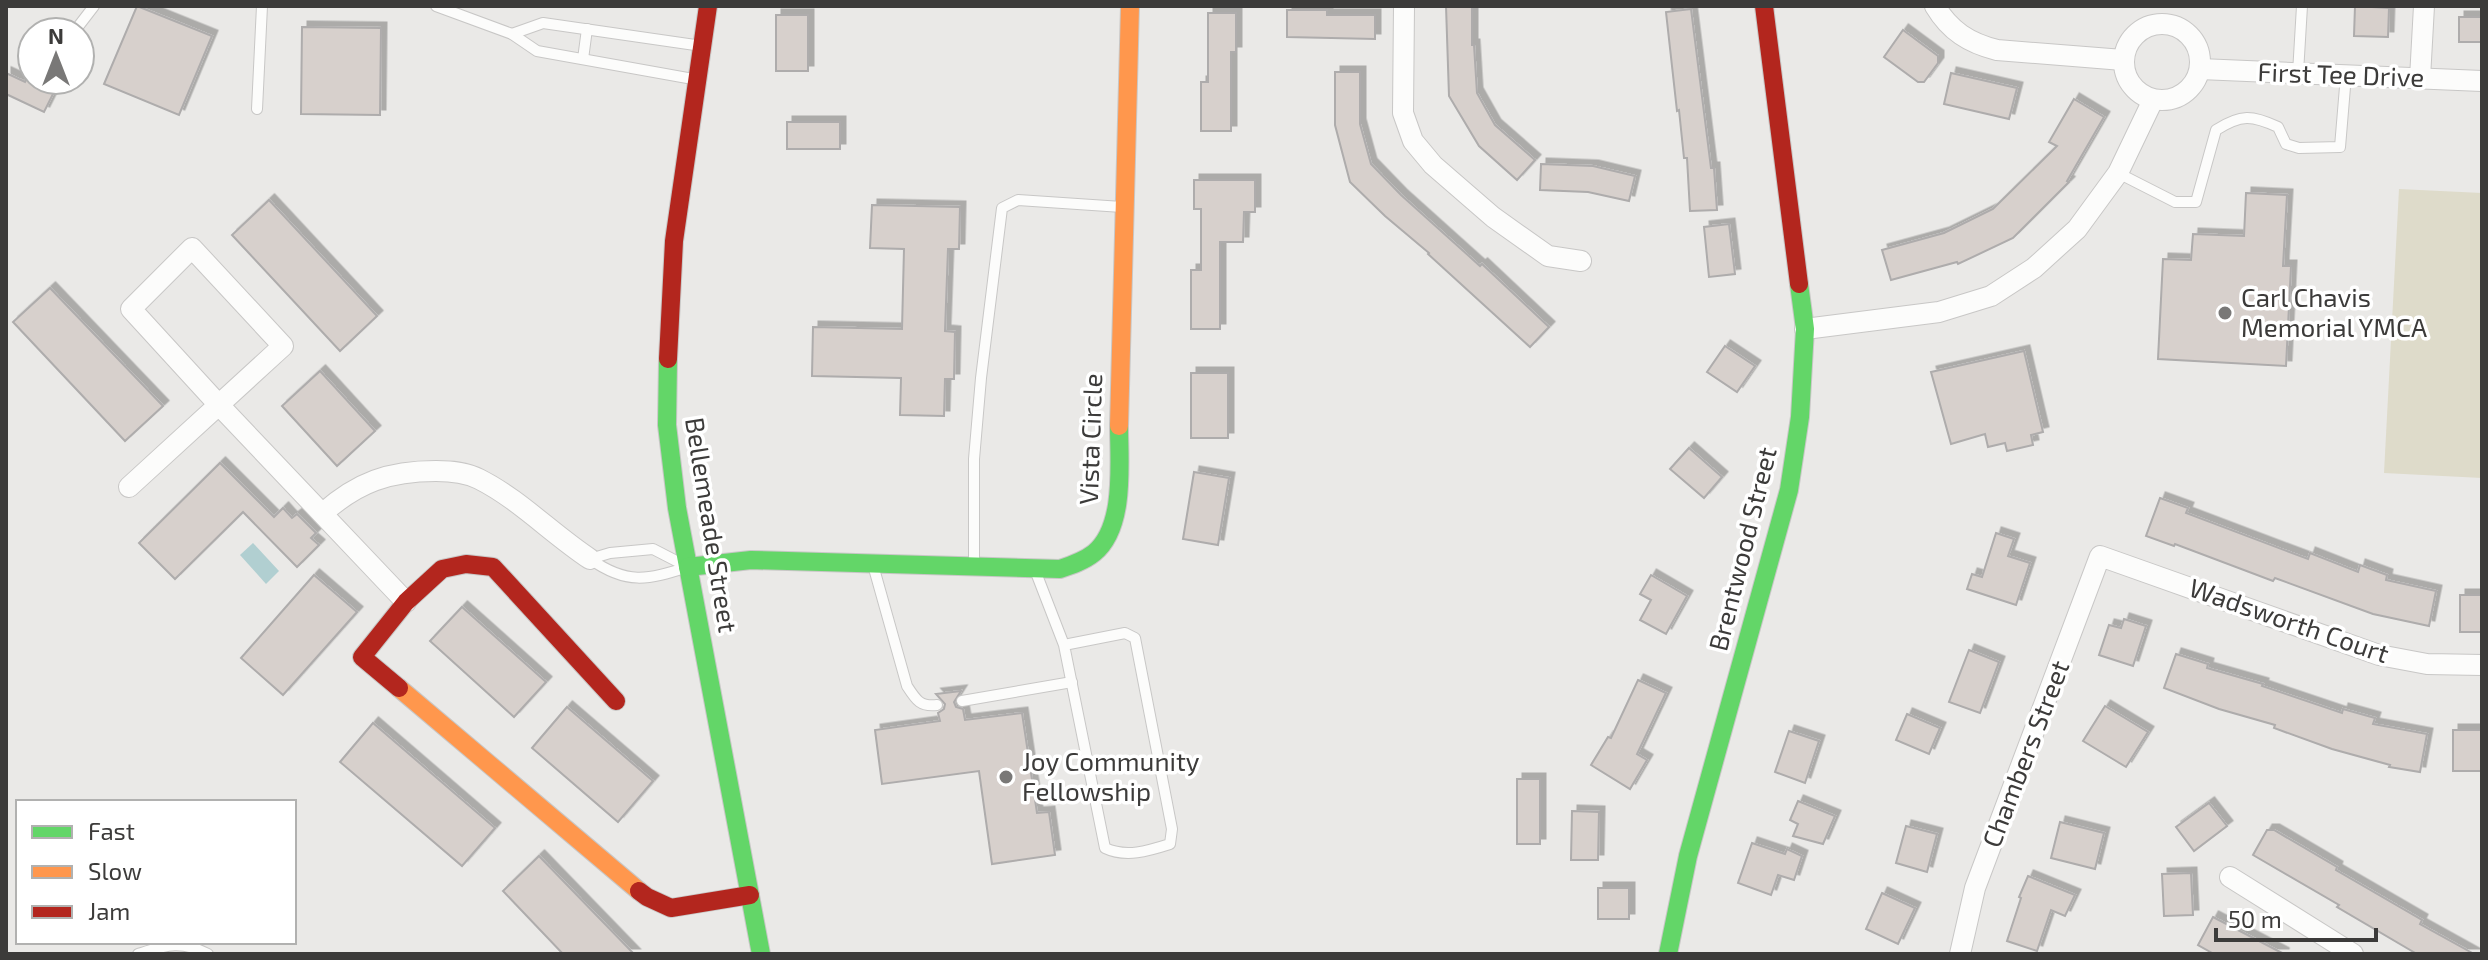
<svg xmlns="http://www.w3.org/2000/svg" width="2488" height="960" viewBox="0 0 2488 960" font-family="'Exo 2',sans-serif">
<defs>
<filter id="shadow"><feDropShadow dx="5.5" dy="-5.5" stdDeviation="0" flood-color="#0004"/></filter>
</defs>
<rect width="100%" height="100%" fill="#eae9e7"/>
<!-- green -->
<path fill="#dedbca" d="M 2399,189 L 2482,193 L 2482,478 L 2384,473 Z"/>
<!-- water -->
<path fill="#b1cfd1" d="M 253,543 L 279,571 L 266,584 L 240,555 Z"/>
<!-- building -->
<g fill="#d7d0cc" stroke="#aeacac" stroke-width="2" filter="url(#shadow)">
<path d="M 137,6 L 212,36 L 179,115 L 104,84 Z"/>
<path d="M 1446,6 L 1472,6 L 1472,45 L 1474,45 L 1477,93 L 1495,125 L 1535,160 L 1517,180 L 1479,146 L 1449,96 Z"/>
<path d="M 2355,6 L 2389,8 L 2388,37 L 2354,36 Z"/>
<path d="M 1691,9 L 1711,168 L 1714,168 L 1717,210 L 1690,211 L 1687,158 L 1684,158 L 1679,110 L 1677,111 L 1666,12 Z"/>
<path d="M 1287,10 L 1327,10 L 1327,15 L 1375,15 L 1375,39 L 1287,37 Z"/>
<path d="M 1208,13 L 1236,13 L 1236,52 L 1231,52 L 1231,131 L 1201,131 L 1201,82 L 1208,82 Z"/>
<rect x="776" y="15" width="32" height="56"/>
<rect x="2459" y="17" width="23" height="25"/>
<path d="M 302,27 L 381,28 L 380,115 L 301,114 Z"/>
<path d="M 1903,30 L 1938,56 L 1938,63 L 1924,82 L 1918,82 L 1884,57 Z"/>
<path d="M 1335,72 L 1360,72 L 1360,124 L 1371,164 L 1401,195 L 1480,266 L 1482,264 L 1549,327 L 1530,347 L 1428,254 L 1429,253 L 1385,216 L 1350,182 L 1335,125 Z"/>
<path d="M 6,73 L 25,82 L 26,80 L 45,80 L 57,86 L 44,112 L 6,94 Z"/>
<path d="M 1951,73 L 2017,88 L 2009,119 L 1944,104 Z"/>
<path d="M 2074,99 L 2104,117 L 2067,181 L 2069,182 L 2013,238 L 1958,264 L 1957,262 L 1891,280 L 1882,250 L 1944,233 L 1993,209 L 2057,146 L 2049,142 Z"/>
<rect x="787" y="122" width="53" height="27"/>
<path d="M 1541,164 L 1593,166 L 1635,176 L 1629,201 L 1588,192 L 1540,190 Z"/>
<path d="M 1194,180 L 1255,180 L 1255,212 L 1244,212 L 1243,242 L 1220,242 L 1220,329 L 1191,329 L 1191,270 L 1201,270 L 1201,209 L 1194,209 Z"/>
<path d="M 2246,193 L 2287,195 L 2283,266 L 2291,266 L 2286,366 L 2158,359 L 2163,259 L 2191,260 L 2193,234 L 2244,236 Z"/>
<path d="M 269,200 L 377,316 L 340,351 L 232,235 Z"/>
<path d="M 872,205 L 960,207 L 959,249 L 948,249 L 945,331 L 955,332 L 954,379 L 945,379 L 944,416 L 900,415 L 901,378 L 812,376 L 813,327 L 902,329 L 904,249 L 870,248 Z"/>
<path d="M 1729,224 L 1735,274 L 1709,277 L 1704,227 Z"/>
<path d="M 50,288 L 163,406 L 125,441 L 13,322 Z"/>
<path d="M 1725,346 L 1755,366 L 1737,392 L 1707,372 Z"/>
<path d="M 2024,351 L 2043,432 L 2031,435 L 2033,445 L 2007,451 L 2005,443 L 1988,447 L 1985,434 L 1951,444 L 1931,372 Z"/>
<path d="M 320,371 L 375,431 L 337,466 L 282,406 Z"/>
<rect x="1191" y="373" width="37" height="65"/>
<path d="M 1689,448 L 1722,477 L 1704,498 L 1670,469 Z"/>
<path d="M 220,463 L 274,517 L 283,508 L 292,518 L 297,514 L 316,533 L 311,538 L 319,545 L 297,567 L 243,512 L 175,579 L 139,543 Z"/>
<path d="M 1194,472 L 1229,478 L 1218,545 L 1183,539 Z"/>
<path d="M 2160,498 L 2188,508 L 2186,513 L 2308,559 L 2310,553 L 2358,572 L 2360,565 L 2387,575 L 2386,580 L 2436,591 L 2429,626 L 2373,614 L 2275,578 L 2273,581 L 2175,544 L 2174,546 L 2146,536 Z"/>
<path d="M 1996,533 L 2014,539 L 2008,556 L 2030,563 L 2016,605 L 1967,589 L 1972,574 L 1982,577 Z"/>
<path d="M 314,575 L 357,612 L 283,695 L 241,658 Z"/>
<path d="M 1651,575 L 1687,596 L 1666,634 L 1640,620 L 1651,600 L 1640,594 Z"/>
<rect x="2460" y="595" width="22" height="37"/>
<path d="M 462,607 L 546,682 L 514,717 L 430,641 Z"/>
<path d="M 2124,619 L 2146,626 L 2133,666 L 2099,655 L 2109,625 L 2121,628 Z"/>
<path d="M 1969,650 L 1999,662 L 1980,713 L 1949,702 Z"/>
<path d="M 2176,654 L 2208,664 L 2207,668 L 2263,684 L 2262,686 L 2342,713 L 2343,709 L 2375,718 L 2373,724 L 2427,734 L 2420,772 L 2389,767 L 2390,765 L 2332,749 L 2274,728 L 2275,725 L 2219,709 L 2164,688 Z"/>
<path d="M 1638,680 L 1666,693 L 1637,754 L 1647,760 L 1630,789 L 1591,765 L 1608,737 L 1611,738 Z"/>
<path d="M 961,691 L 954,702 L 956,707 L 963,709 L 965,720 L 1022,713 L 1037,813 L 1049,812 L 1055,855 L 992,864 L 979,771 L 882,784 L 875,730 L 940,721 L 938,713 L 944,709 L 945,704 L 936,694 Z"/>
<path d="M 2105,706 L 2148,732 L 2126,767 L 2083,741 Z"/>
<path d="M 567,707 L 653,781 L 618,822 L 532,748 Z"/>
<path d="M 1907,714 L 1940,728 L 1929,754 L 1896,740 Z"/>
<path d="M 373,723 L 495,828 L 462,866 L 340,762 Z"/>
<rect x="2453" y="730" width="29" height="41"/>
<path d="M 1789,731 L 1819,741 L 1805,783 L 1775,772 Z"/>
<rect x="1517" y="779" width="23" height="65"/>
<path d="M 1798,801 L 1835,816 L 1823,844 L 1793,836 L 1798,824 L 1790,820 Z"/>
<path d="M 2209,803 L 2227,826 L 2194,851 L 2176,827 Z"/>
<path d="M 1572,811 L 1599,812 L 1598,860 L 1571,860 Z"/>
<path d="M 2060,822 L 2104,833 L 2095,869 L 2051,858 Z"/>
<path d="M 1906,826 L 1937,834 L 1927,872 L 1896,863 Z"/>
<path d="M 2267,830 L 2274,830 L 2337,867 L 2336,870 L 2422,920 L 2420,924 L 2474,954 L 2417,954 L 2337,907 L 2339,905 L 2253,855 Z"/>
<path d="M 1752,843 L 1785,854 L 1787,849 L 1802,856 L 1794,880 L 1778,875 L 1771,895 L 1738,883 Z"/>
<path d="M 539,856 L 634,954 L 563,954 L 503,891 Z"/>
<path d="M 2191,873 L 2193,915 L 2164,916 L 2162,874 Z"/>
<path d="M 2028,876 L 2075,895 L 2065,916 L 2051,910 L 2037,951 L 2007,941 L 2021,898 L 2019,897 Z"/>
<rect x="1598" y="888" width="31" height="31"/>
<path d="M 1882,893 L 1915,908 L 1898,944 L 1866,929 Z"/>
<path d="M 2213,917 L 2284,954 L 2214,954 L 2198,945 Z"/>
</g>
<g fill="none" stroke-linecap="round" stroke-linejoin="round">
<!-- lane casing -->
<g stroke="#c8c7c6" stroke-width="12">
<g id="lane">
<path d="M 436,6 L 512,34 L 537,51 L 693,79"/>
<path d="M 74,32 L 94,6"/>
<path d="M 512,34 L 543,23 L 702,46"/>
<path d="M 583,59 L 587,29"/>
<path d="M 2298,73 L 2302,6"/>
<path d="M 257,109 L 262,6"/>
<path d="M 2118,173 L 2175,202 L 2196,202 L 2216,130 C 2241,114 2252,115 2278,127 L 2286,144 L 2299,148 L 2340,147 L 2346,75"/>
<path d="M 653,549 L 688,567 C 647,580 627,585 590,559 L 610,553 Z"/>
<path d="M 974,564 L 974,459 L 981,378 L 1002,208 L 1018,200 L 1122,207"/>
<path d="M 873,565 L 907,686 C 916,700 920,707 937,705"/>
<path d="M 1035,570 L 1064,645 L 1105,848 C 1126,858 1148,851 1170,844 L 1172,829 L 1135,638 L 1125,633 L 1064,645"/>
<path d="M 962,701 L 1072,682"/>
<path d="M 138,954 C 167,945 180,940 208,954"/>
</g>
</g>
<!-- street casing -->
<g stroke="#c8c7c6" stroke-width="22">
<g id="street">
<path d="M 1404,6 L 1403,113 L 1413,141 L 1433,165 L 1493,217 L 1548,256 L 1581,261"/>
<path d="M 1935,6 C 1950,31 1969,43 1997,50 L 2123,60"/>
<circle cx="2162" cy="62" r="38"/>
<path d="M 2200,69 L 2482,81"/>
<path d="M 2420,78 L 2424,6"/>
<path d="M 1805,329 L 1939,312 L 1991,296 L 2034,268 L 2077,229 L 2118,173 L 2153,100"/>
<path d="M 129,487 L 283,346 L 192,248 L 131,309 L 218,404 L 406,602"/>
<path d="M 323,513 C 358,482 389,471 436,471 C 451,471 465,472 479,479 C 519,499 552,534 590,559"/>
<path d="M 2230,877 L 2353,954"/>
<path d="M 1960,954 L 1975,888 L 2100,556 L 2379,655 L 2427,664 L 2482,665"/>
</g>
</g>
<!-- fast casing -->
<g stroke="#c8c7c6" stroke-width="20">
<g id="fast">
<path d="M 668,359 L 667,425 L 677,508 L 761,954"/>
<path d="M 688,567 L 751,560 L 1060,569 C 1072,565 1084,561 1094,553 C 1126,527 1119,462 1119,426"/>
<path d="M 1668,954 L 1688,856 L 1789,490 L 1800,417 L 1805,329 L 1799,284"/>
</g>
</g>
<!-- slow casing -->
<g stroke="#c8c7c6" stroke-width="20">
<g id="slow">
<path d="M 1119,426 L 1130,6"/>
<path d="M 399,688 L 639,891"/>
</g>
</g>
<!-- jam casing -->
<g stroke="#c8c7c6" stroke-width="20">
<g id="jam">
<path d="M 1764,6 L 1799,284"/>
<path d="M 668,359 L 674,241 L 708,6"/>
<path d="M 399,688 L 362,657 L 406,602 L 442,569 L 466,564 L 493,567 L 616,701"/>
<path d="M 639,891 L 647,897 L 671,908 L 750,895"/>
</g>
</g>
<!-- lane -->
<use href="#lane" stroke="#fcfcfb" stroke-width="10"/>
<!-- street -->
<use href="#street" stroke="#fcfcfb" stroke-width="20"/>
<!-- fast -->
<use href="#fast" stroke="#63d668" stroke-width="18"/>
<!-- slow -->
<use href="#slow" stroke="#ff974d" stroke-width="18"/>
<!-- jam -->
<use href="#jam" stroke="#b3261e" stroke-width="18"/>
</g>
<!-- markers -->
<g fill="#797877" stroke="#fff" stroke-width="3">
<circle cx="2225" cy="313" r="8"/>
<circle cx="1006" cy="777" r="8"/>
</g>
<g text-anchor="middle" stroke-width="7" stroke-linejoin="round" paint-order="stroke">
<!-- street labels -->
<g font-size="26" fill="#3c3b3a" stroke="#fff">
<text transform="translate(2341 75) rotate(2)" y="9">First Tee Drive</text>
<text transform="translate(1091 439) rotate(-88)" y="9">Vista Circle</text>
<text transform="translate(711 525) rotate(81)" y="9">Bellemeade Street</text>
<text transform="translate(1743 549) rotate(-76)" y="9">Brentwood Street</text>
<text transform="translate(2289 621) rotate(19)" y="9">Wadsworth Court</text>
<text transform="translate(2026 754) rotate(-69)" y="9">Chambers Street</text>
</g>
<!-- poi labels -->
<g font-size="26" fill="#3c3b3a" stroke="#fff" text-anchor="start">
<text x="2241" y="307">Carl Chavis<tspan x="2241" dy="30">Memorial YMCA</tspan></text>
<text x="1022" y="771">Joy Community<tspan x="1022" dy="30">Fellowship</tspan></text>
</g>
</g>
<!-- border -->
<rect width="2488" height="960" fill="none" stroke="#3c3b3a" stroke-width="16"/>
<!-- legend -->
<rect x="16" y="800" width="280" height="144" fill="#ffffff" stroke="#b1b1b0" stroke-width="2"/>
<rect x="32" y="826" width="40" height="12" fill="#63d668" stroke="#b1b1b0" stroke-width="2"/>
<text x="88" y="840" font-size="24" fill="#3c3b3a">Fast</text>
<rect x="32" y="866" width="40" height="12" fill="#ff974d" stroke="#b1b1b0" stroke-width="2"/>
<text x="88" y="880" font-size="24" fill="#3c3b3a">Slow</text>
<rect x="32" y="906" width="40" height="12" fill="#b3261e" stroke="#b1b1b0" stroke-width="2"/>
<text x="88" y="920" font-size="24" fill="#3c3b3a">Jam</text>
<!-- north arrow -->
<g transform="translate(56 56)"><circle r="38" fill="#ffffff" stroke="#b1b1b0" stroke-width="2"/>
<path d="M0-6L14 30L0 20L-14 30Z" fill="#797877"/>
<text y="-12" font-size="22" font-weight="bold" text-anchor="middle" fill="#3c3b3a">N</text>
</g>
<!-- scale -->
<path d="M2216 928v12h160v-12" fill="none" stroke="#3c3b3a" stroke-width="4"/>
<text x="2228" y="928" font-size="24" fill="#3c3b3a" stroke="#ffffff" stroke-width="6" paint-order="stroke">50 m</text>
</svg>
